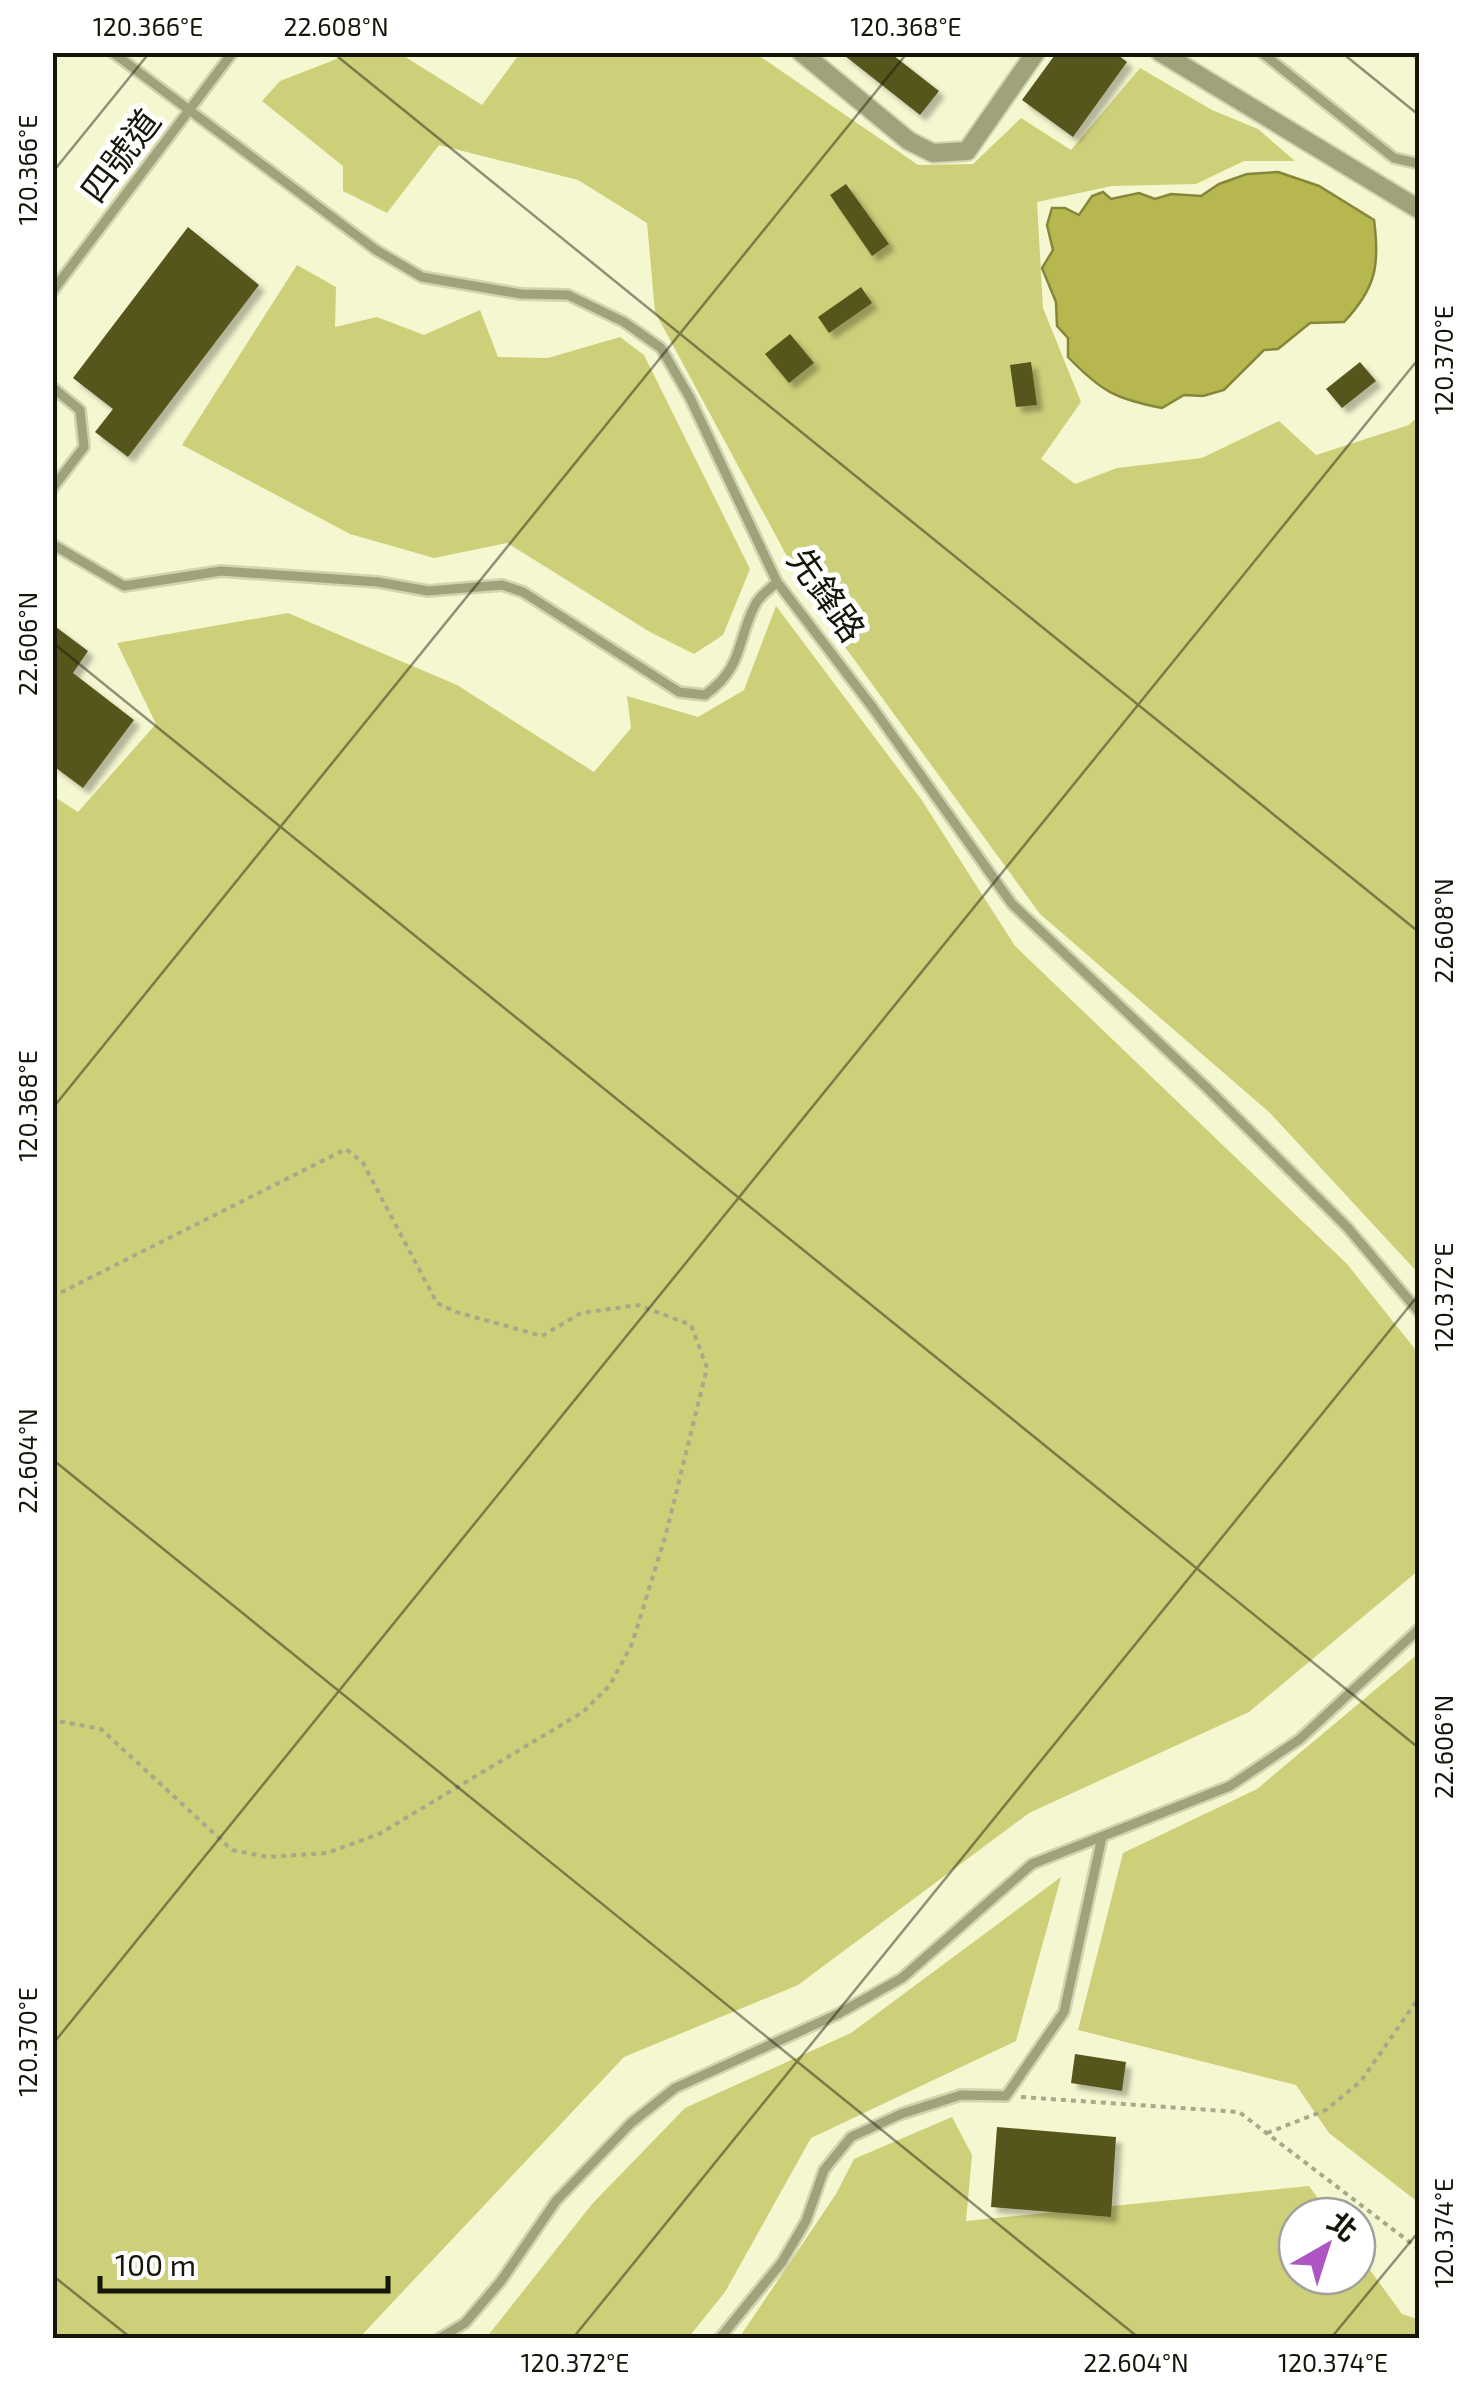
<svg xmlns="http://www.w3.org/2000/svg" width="1472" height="2391" viewBox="0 0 1472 2391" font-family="'Exo 2','Noto Sans TC',sans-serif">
<defs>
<filter id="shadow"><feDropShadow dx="6" dy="6" stdDeviation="2.5" flood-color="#0004"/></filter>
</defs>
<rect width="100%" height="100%" fill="#f5f7d1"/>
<!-- green -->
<g fill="#cecf79">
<path d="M 352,53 L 399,53 L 482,105 L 520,53 L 755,53 L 918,165 L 973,164 L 1021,118 L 1071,150 L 1140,68 L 1212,110 L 1258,129 L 1295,161 L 1244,161 L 1196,184 L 1112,186 L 1037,202 L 1043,308 L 1081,402 L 1041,459 L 1075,484 L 1117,468 L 1202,458 L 1279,421 L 1316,455 L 1409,425 L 1419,415 L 1419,1274 L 1269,1112 L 1040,914 L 810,599 L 655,312 L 647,223 L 578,180 L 439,145 L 387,213 L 343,191 L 343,166 L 262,101 L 280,81 Z"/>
<path d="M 297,265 L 336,287 L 335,327 L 377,317 L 424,335 L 480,310 L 498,357 L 548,358 L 620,337 L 644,355 L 750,569 L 723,635 L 694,654 L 650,632 L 507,543 L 434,558 L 350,534 L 182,445 Z"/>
<path d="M 776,606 L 921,799 L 1015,946 L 1347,1264 L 1419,1354 L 1419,1570 L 1249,1712 L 1029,1813 L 798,1985 L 624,2057 L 359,2338 L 53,2338 L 53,796 L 78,812 L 156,724 L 117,643 L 288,613 L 457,685 L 594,772 L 631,728 L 627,696 L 698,717 L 744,690 Z"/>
<path d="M 1419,1653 L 1419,2203 L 1329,2133 L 1296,2085 L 1078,2030 L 1123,1853 L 1257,1789 Z"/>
<path d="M 1061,1877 L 1016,2041 L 811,2138 L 725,2292 L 688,2338 L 486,2338 L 592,2204 L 685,2108 L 851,2033 Z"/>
<path d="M 952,2117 L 972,2155 L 966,2221 L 1309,2186 L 1331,2216 L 1297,2216 L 1297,2276 L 1357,2276 L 1357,2252 L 1402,2314 L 1420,2320 L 1419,2338 L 739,2338 L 836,2194 L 854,2159 Z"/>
</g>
<!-- water -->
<path fill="#b6b74f" stroke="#86863a" stroke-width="2.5" d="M 1278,172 L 1319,186 L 1374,220 C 1380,265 1376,288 1344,322 L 1310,323 L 1278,349 L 1264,350 L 1224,390 L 1203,396 L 1184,395 L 1162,408 C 1115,399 1101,391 1068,357 L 1068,338 L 1057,326 L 1056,302 L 1042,268 L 1053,250 L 1047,225 L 1052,208 L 1065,208 L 1079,215 L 1092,196 L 1103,192 L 1111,199 L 1139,193 L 1155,199 L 1171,194 L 1201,196 L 1219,184 L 1247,174 Z"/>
<!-- building -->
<g fill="#56561f" filter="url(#shadow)">
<path d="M 840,52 L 889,52 L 939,91 L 920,115 Z"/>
<path d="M 1057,52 L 1114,52 L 1127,62 L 1073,137 L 1022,100 Z"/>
<path d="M 846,184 L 889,244 L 872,256 L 830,195 Z"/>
<path d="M 188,227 L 259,285 L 128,457 L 95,432 L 113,409 L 73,378 Z"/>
<path d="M 861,287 L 872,303 L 829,333 L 818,317 Z"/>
<path d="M 790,334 L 814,363 L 789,383 L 765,354 Z"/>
<path d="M 1031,362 L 1037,405 L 1016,407 L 1010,365 Z"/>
<path d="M 1360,362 L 1376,381 L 1342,408 L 1326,389 Z"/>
<path d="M 52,624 L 88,651 L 73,673 L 134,720 L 83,788 L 52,765 Z"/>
<path d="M 1075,2054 L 1126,2062 L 1122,2091 L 1071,2083 Z"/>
<path d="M 997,2127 L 1116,2137 L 1111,2217 L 991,2207 Z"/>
</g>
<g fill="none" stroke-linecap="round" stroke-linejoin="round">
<!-- lane casing -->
<g stroke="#d1d3b1" stroke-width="14">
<g id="lane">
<path d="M 112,52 L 376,250 L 422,277 L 521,294 L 568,295 L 624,322 L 661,348 L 690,398 L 777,582 L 873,708 L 1012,904 L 1207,1088 L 1347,1227 L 1420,1313"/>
<path d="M 1261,52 L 1394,158 L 1420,164"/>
<path d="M 1417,52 L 1420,55"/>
<path d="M 52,292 L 233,52"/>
<path d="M 52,387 L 80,410 L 84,447 L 52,489"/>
<path d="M 52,544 L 124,586 L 221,571 L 378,582 L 428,591 L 502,585 L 523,592 L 679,692 L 705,695 C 744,667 736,642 755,605 C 759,596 770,589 777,582"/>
<path d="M 440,2338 L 465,2323 L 501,2281 L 556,2201 L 631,2123 L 675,2088 L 838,2014 L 902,1978 L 1032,1864 L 1230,1786 L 1300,1739 L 1420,1628"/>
<path d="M 720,2338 L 782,2262 L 806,2221 L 824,2170 L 851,2137 L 901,2114 L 961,2095 L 1006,2096 L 1064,2012 L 1102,1837"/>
</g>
</g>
<!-- street casing -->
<g stroke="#d1d3b1" stroke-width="22">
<g id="street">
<path d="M 801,52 L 909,141 L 933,153 L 967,151 L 1036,52"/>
<path d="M 1160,52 L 1420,210"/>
</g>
</g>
<!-- path -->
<g stroke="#a7a98b" stroke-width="4" stroke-dasharray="5 5" stroke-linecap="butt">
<path d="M 52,1297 L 346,1149 L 363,1163 L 437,1303 L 456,1312 L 542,1336 L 581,1313 L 638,1305 L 691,1325 L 707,1368 L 666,1534 L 632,1644 L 610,1685 L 583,1712 L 379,1834 L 327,1853 L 268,1857 L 232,1850 L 101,1729 L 52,1720"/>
<path d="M 1021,2097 L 1239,2112 L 1420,2250"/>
<path d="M 1267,2133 L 1326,2110 L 1361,2081 L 1420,1996"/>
</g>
<!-- lane -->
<use href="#lane" stroke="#a0a279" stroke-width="9"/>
<!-- street -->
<use href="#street" stroke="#a0a279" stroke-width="18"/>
</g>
<!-- ticks -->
<path fill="none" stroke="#151508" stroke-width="2.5" stroke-opacity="0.45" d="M 332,52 L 1420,933M 1341,52 L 1420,116M 52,173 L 150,52M 52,642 L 1420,1749M 52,1109 L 908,52M 52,1459 L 1139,2338M 52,2045 L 1420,357M 52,2275 L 131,2338M 573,2338 L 1420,1293M 1331,2338 L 1420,2230"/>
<g text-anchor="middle" stroke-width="10" stroke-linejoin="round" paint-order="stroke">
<!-- street labels -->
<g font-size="35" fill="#151508" stroke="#fff">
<text transform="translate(121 156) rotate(-53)" y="12">四號道</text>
<text transform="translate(826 595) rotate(55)" y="12">先鋒路</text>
</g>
</g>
<!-- border -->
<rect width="1472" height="2391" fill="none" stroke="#ffffff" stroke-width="110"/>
<!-- north arrow -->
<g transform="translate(1327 2246) rotate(39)"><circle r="48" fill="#ffffff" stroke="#a1a19c" stroke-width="2.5"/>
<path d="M0-8L18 38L0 25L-18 38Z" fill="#ad55c2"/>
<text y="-15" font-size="28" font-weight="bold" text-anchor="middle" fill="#151508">北</text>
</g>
<!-- scale -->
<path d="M100 2276v15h288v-15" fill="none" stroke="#151508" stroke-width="5"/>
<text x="115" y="2276" font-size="30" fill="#151508" stroke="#ffffff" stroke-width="8" paint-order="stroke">100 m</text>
<rect x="55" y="55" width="1362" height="2281" fill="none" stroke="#151508" stroke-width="4"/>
<g font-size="25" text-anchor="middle" fill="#151508">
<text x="148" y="36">120.366°E</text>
<text x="336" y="36">22.608°N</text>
<text x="906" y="36">120.368°E</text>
<text transform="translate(28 170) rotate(-90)" y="9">120.366°E</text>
<text transform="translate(1444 360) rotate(-90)" y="9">120.370°E</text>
<text transform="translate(28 644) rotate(-90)" y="9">22.606°N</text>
<text transform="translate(1444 931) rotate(-90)" y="9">22.608°N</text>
<text transform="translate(28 1106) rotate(-90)" y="9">120.368°E</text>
<text transform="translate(1444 1297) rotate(-90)" y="9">120.372°E</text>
<text transform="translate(28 1461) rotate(-90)" y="9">22.604°N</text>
<text transform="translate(1444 1747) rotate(-90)" y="9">22.606°N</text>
<text transform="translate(28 2042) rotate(-90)" y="9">120.370°E</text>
<text transform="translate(1444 2233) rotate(-90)" y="9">120.374°E</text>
<text x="575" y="2372">120.372°E</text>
<text x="1136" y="2372">22.604°N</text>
<text x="1333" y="2372">120.374°E</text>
</g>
</svg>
